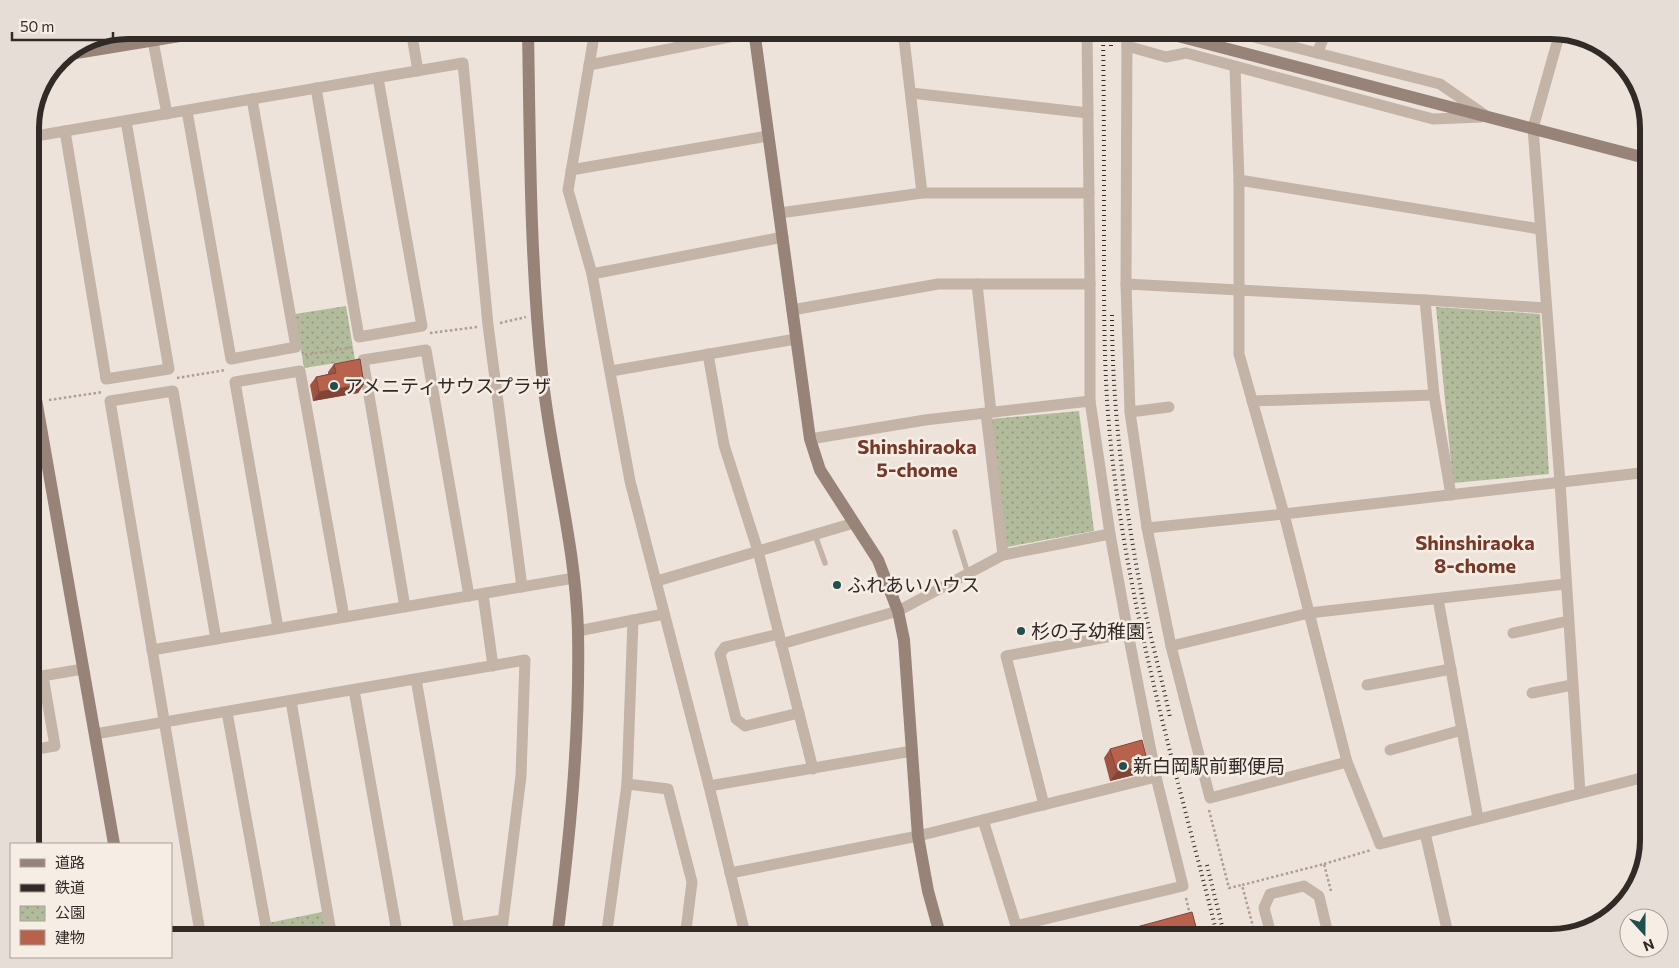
<svg xmlns="http://www.w3.org/2000/svg" width="1679" height="968" viewBox="0 0 1679 968" font-family="Commissioner,'Noto Sans JP',sans-serif">
<defs>
<pattern id="park-dots" width="8" height="8" patternUnits="userSpaceOnUse" patternTransform="scale(1.25)"><rect width="8" height="8" fill="#b2bb9c"/><path d="M2 2h.1M6 6h.1" fill="none" stroke="#91987f" stroke-width="1.8" stroke-linecap="round"/></pattern>
</defs>
<rect width="100%" height="100%" fill="#eee3da"/>
<!-- park -->
<g fill="url(#park-dots)">
<path d="M 346,306 L 355,360 L 304,368 L 295,314 Z"/>
<path d="M 1436,307 L 1540,314 L 1549,474 L 1453,483 Z"/>
<path d="M 1079,411 L 1094,531 L 1007,547 L 991,419 Z"/>
<path d="M 322,912 L 327,938 L 271,938 L 268,923 Z"/>
</g>
<g fill="none" stroke-linecap="round" stroke-linejoin="round">
<!-- path -->
<g stroke="#b09d92" stroke-width="2.5" stroke-dasharray="2.5 2.5" stroke-linecap="butt">
<path d="M 500,323 L 526,317"/>
<path d="M 430,333 L 477,327"/>
<path d="M 305,355 L 354,347"/>
<path d="M 177,378 L 226,370"/>
<path d="M 49,400 L 103,392"/>
<path d="M 1209,810 L 1229,888 L 1242,885"/>
<path d="M 1324,864 L 1371,850"/>
<path d="M 1186,898 L 1190,915"/>
<path d="M 513,928 L 544,930"/>
<path d="M 435,938 L 451,935"/>
<path d="M 1256,938 L 1242,885 L 1324,864 L 1331,891"/>
</g>
<!-- lane -->
<g stroke="#c4b3a7" stroke-width="5.5">
<path d="M 955,532 L 968,574"/>
<path d="M 815,535 L 825,563"/>
</g>
<!-- street -->
<g stroke="#c4b3a7" stroke-width="11">
<path d="M 411,30 L 418,71"/>
<path d="M 595,30 L 568,190 L 592,274 L 630,481 L 709,786 L 746,938"/>
<path d="M 903,30 L 922,193"/>
<path d="M 1066,30 L 1087,36"/>
<path d="M 1127,30 L 1126,284 L 1130,412 L 1147,528 L 1171,646 L 1210,798 L 1347,762"/>
<path d="M 1226,30 L 1440,84 L 1485,115"/>
<path d="M 1560,32 L 1533,128 L 1560,482 L 1580,793"/>
<path d="M 153,41 L 167,114"/>
<path d="M 1127,46 L 1166,57 L 1186,53 L 1433,119 L 1481,117"/>
<path d="M 1317,53 L 1327,30"/>
<path d="M 589,65 L 754,32"/>
<path d="M 1235,67 L 1239,180 L 1239,354 L 1284,514 L 1347,762 L 1380,844 L 1649,776"/>
<path d="M 316,88 L 359,337 L 422,326 L 378,78"/>
<path d="M 911,93 L 1088,113"/>
<path d="M 187,111 L 231,359 L 296,347 L 252,99"/>
<path d="M 65,131 L 106,379 L 169,369 L 126,121"/>
<path d="M 30,137 L 463,63 L 488,325 L 522,587"/>
<path d="M 571,170 L 768,136"/>
<path d="M 1239,180 L 1540,229"/>
<path d="M 780,213 L 922,193 L 1089,193"/>
<path d="M 592,274 L 783,237"/>
<path d="M 977,284 L 991,412"/>
<path d="M 1126,284 L 1425,300 L 1546,308"/>
<path d="M 1425,300 L 1434,395 L 1451,495"/>
<path d="M 792,310 L 938,284 L 1090,284"/>
<path d="M 708,354 L 724,445 L 758,551 L 813,769"/>
<path d="M 611,371 L 796,339"/>
<path d="M 1252,401 L 1434,395"/>
<path d="M 1130,412 L 1169,407"/>
<path d="M 986,413 L 1003,555"/>
<path d="M 810,439 L 925,420 L 1090,401"/>
<path d="M 1147,528 L 1284,514 L 1649,472"/>
<path d="M 657,581 L 854,523"/>
<path d="M 483,594 L 493,666"/>
<path d="M 1438,599 L 1478,818"/>
<path d="M 405,607 L 363,360 L 426,350 L 469,596"/>
<path d="M 633,620 L 627,784 L 668,789 L 692,882 L 685,938"/>
<path d="M 278,628 L 235,382 L 300,371 L 344,617"/>
<path d="M 578,631 L 664,614"/>
<path d="M 1513,633 L 1568,621"/>
<path d="M 779,634 L 725,647 L 720,654 L 736,719 L 745,726 L 799,713"/>
<path d="M 781,644 L 898,611 L 1003,555 L 1110,534"/>
<path d="M 1171,646 L 1309,613 L 1565,584"/>
<path d="M 152,650 L 574,578"/>
<path d="M 30,678 L 83,669"/>
<path d="M 416,679 L 459,927 L 503,920"/>
<path d="M 1367,685 L 1451,669"/>
<path d="M 354,690 L 397,932 L 365,938"/>
<path d="M 1532,693 L 1572,685"/>
<path d="M 291,701 L 332,938"/>
<path d="M 227,712 L 268,938"/>
<path d="M 95,734 L 525,660 L 521,776 L 501,938"/>
<path d="M 30,750 L 55,746 L 43,676"/>
<path d="M 1390,750 L 1462,730"/>
<path d="M 709,786 L 912,751"/>
<path d="M 1044,805 L 1006,656 L 1128,633"/>
<path d="M 983,820 L 1020,938"/>
<path d="M 1425,833 L 1449,938"/>
<path d="M 730,873 L 918,836 L 1156,777"/>
<path d="M 1016,926 L 1183,886 L 1156,777 L 1128,633 L 1110,534 L 1090,401 L 1090,284 L 1087,30"/>
<path d="M 201,938 L 110,401 L 173,391 L 216,639"/>
<path d="M 606,938 L 627,784"/>
<path d="M 1272,938 L 1264,908 L 1270,894 L 1304,886 L 1319,896 L 1329,938"/>
</g>
<!-- secondary -->
<g stroke="#988379" stroke-width="12">
<path d="M 528,30 C 530,145 530,259 542,373 C 551,460 576,545 578,632 C 580,734 570,837 557,938"/>
<path d="M 754,30 L 810,439 L 820,470 L 878,560 L 898,611 L 904,640 L 918,836 L 928,891 L 941,938"/>
<path d="M 1155,30 L 1649,159"/>
<path d="M 64,55 L 216,30"/>
<path d="M 30,365 L 114,844"/>
</g>
<!-- rail -->
<g stroke="#322a27" stroke-width="4" stroke-dasharray="1 4" stroke-linecap="butt">
<path d="M 1103,30 C 1104,104 1104,178 1104,252 C 1104,306 1104,360 1108,414 C 1122,590 1175,767 1218,938"/>
<path d="M 1111,30 L 1111,50"/>
<path d="M 1112,315 C 1112,407 1124,501 1141,591 C 1149,633 1161,675 1170,717"/>
<path d="M 1207,865 L 1225,938"/>
</g>
</g>
<!-- wall -->
<g fill="#9e5443">
<path d="M 334,364 L 364,384 L 358,393 L 313,401 L 310,385 L 316,377 L 328,374 L 328,372 Z"/>
<path d="M 1110,749 L 1142,773 L 1110,781 L 1104,758 Z"/>
</g>
<!-- shaded-wall -->
<g fill="#814537">
<path d="M 364,384 L 358,393 L 313,401 L 319,392 Z"/>
<path d="M 1148,764 L 1142,773 L 1110,781 L 1117,772 Z"/>
</g>
<!-- building -->
<g fill="#b8624e" stroke="#814537">
<path d="M 360,359 L 364,384 L 319,392 L 316,377 L 336,373 L 334,364 Z"/>
<path d="M 1142,740 L 1148,764 L 1117,772 L 1110,749 Z"/>
<path d="M 1192,912 L 1199,938 L 1096,938 Z"/>
</g>
<!-- markers -->
<g fill="#214e4f" stroke="#f6eee5" stroke-width="2">
<circle cx="334" cy="386" r="5"/>
<circle cx="837" cy="585" r="5"/>
<circle cx="1021" cy="631" r="5"/>
<circle cx="1123" cy="766" r="5"/>
</g>
<g text-anchor="middle" stroke-width="5" stroke-linejoin="round" paint-order="stroke">
<!-- poi labels -->
<g font-size="19" fill="#322a27" stroke="#f6eee5" text-anchor="start">
<text x="344" y="393">アメニティサウスプラザ</text>
<text x="847" y="592">ふれあいハウス</text>
<text x="1031" y="638">杉の子幼稚園</text>
<text x="1133" y="773">新白岡駅前郵便局</text>
</g>
<!-- neighbourhood labels -->
<g font-size="20" font-weight="bold" fill="#783829" stroke="#f6eee5">
<text x="917" y="454">Shinshiraoka<tspan x="917" dy="23">5-chome</tspan></text>
<text x="1475" y="550">Shinshiraoka<tspan x="1475" dy="23">8-chome</tspan></text>
</g>
</g>
<!-- crop -->
<path d="M0 0H1679V968H0ZM128 39H1551A89 89 0 0 1 1640 128V840A89 89 0 0 1 1551 929H128A89 89 0 0 1 39 840V128A89 89 0 0 1 128 39Z" fill="#e6ded6" fill-rule="evenodd"/>
<path fill="none" stroke="#322a27" stroke-width="6" d="M128 39H1551A89 89 0 0 1 1640 128V840A89 89 0 0 1 1551 929H128A89 89 0 0 1 39 840V128A89 89 0 0 1 128 39Z"/>
<!-- legend -->
<rect x="10" y="843" width="162" height="115" fill="#f6eee5" stroke="#a8a099"/>
<rect x="20" y="859" width="25" height="8" fill="#988379" stroke="#a8a099"/>
<text x="55" y="868" font-size="15" fill="#322a27">道路</text>
<rect x="20" y="884" width="25" height="8" fill="#322a27" stroke="#a8a099"/>
<text x="55" y="893" font-size="15" fill="#322a27">鉄道</text>
<rect x="20" y="906" width="25" height="15" fill="url(#park-dots)" stroke="#a8a099"/>
<text x="55" y="918" font-size="15" fill="#322a27">公園</text>
<rect x="20" y="930" width="25" height="15" fill="#b8624e" stroke="#a8a099"/>
<text x="55" y="943" font-size="15" fill="#322a27">建物</text>
<!-- north arrow -->
<g transform="translate(1644 933) rotate(159)"><circle r="24" fill="#f6eee5" stroke="#a8a099"/>
<path d="M0-4L9 19L0 12L-9 19Z" fill="#214e4f"/>
<text y="-8" font-size="14" font-weight="bold" text-anchor="middle" fill="#322a27">N</text>
</g>
<!-- scale -->
<path d="M12 32v8h101v-8" fill="none" stroke="#322a27" stroke-width="2.5"/>
<text x="20" y="32" font-size="15" fill="#322a27" stroke="#f6eee5" stroke-width="4" paint-order="stroke">50 m</text>
</svg>
